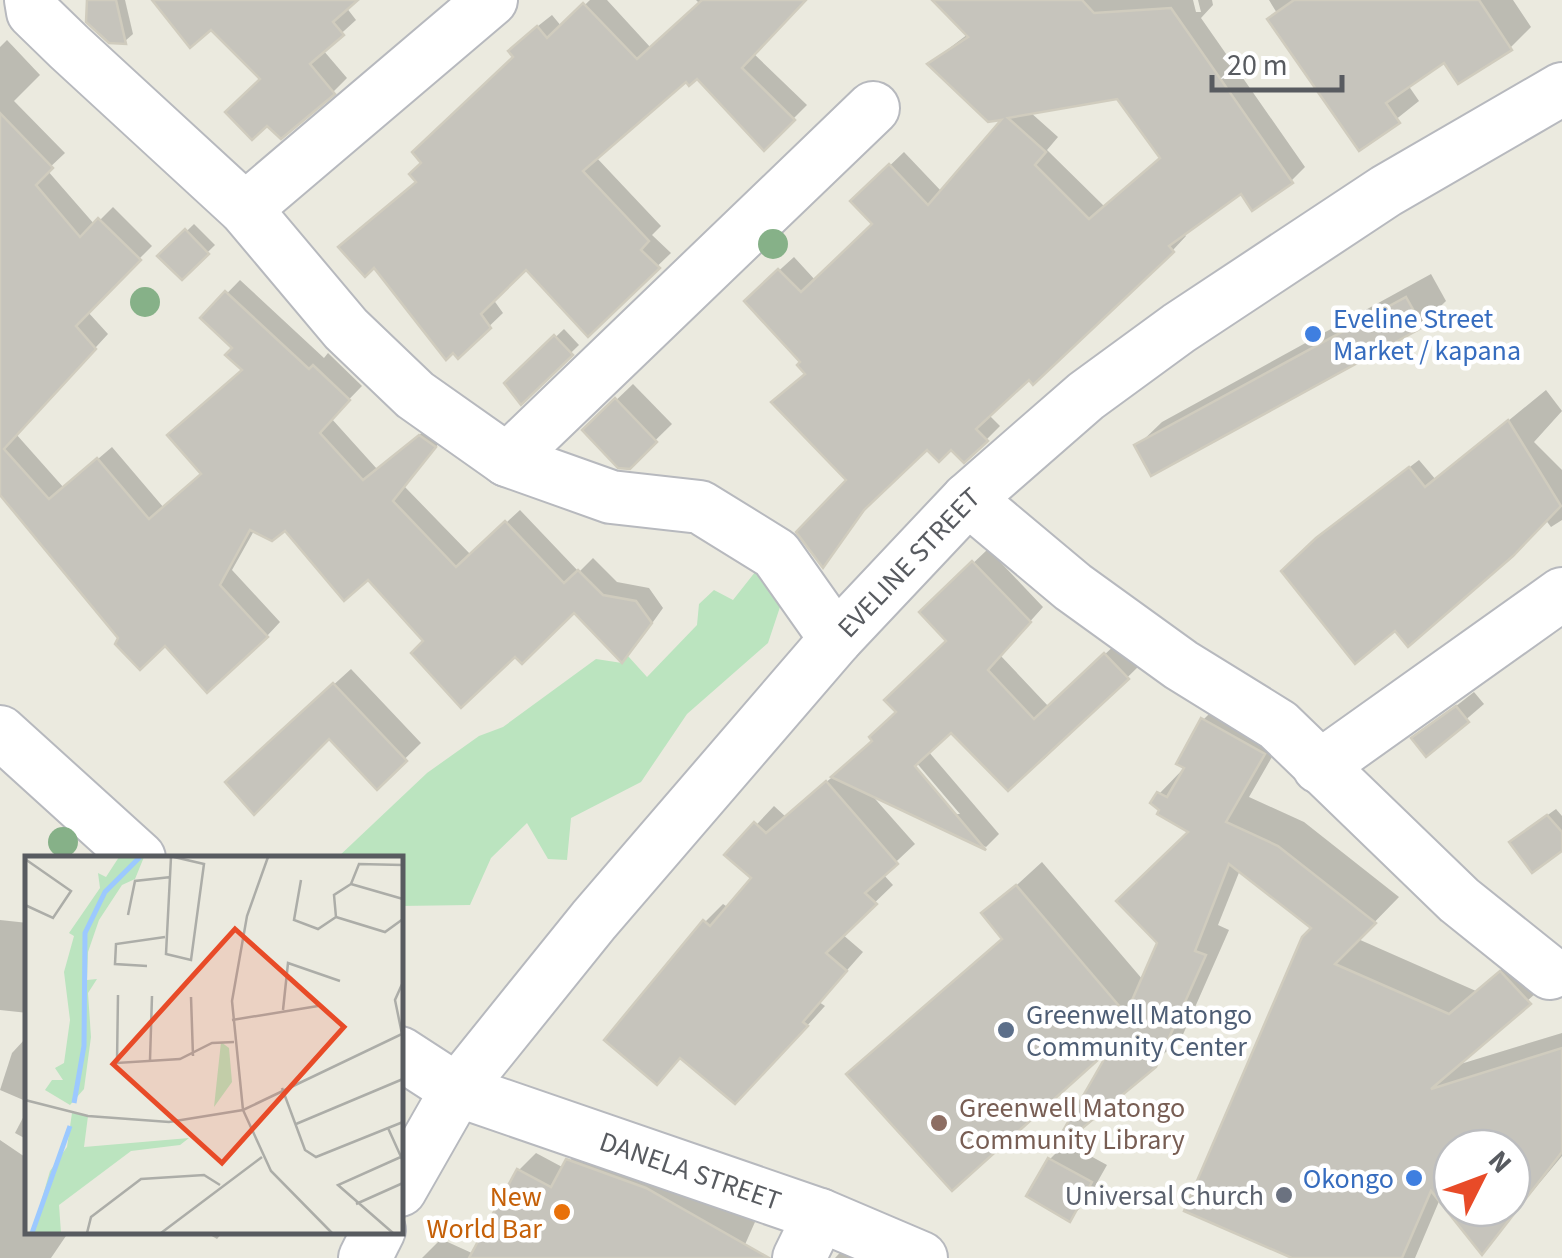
<svg xmlns="http://www.w3.org/2000/svg" width="1562" height="1258" viewBox="0 0 1562 1258" font-family="'Source Sans 3',sans-serif">
<rect width="100%" height="100%" fill="#ebeadf"/>
<!-- green -->
<path fill="#bbe4bf" d="M 763,562 L 784,595 L 768,643 L 687,714 L 641,782 L 571,818 L 567,860 L 548,859 L 527,823 L 491,858 L 470,905 L 400,906 L 400,858 L 337,858 L 427,773 L 479,736 L 503,727 L 596,659 L 622,663 L 628,656 L 647,677 L 697,625 L 699,604 L 714,590 L 733,600 Z"/>
<!-- shadow -->
<g fill="#0003" fill-rule="evenodd">
<path d="M 90,0 L 125,0 L 133,34 L 125,41 L 110,41 Z"/>
<path d="M 155,0 L 354,0 L 346,7 L 356,20 L 323,50 L 347,78 L 333,92 L 263,79 L 211,26 Z"/>
<path d="M 590,0 L 607,0 L 651,48 L 700,4 L 696,0 L 804,0 L 753,53 L 807,105 L 764,148 L 697,76 L 686,79 L 595,156 L 661,226 L 652,235 L 671,253 L 588,333 L 526,267 L 493,299 L 503,313 L 459,355 L 418,180 L 516,57 L 524,37 L 552,15 L 562,27 Z"/>
<path d="M 936,0 L 1193,0 L 1196,12 L 1201,12 L 1198,0 L 1212,0 L 1213,5 L 1201,18 L 1305,167 L 1291,181 L 1241,190 L 1183,233 L 1186,236 L 1173,250 L 1033,381 L 1029,377 L 988,414 L 1000,426 L 987,439 L 964,459 L 951,446 L 927,447 L 876,496 L 823,564 L 850,480 L 804,362 L 761,287 L 794,257 L 816,281 L 875,224 L 853,201 L 904,152 L 942,192 L 1008,116 L 930,63 L 968,34 ZM 1118,96 L 1163,157 L 1105,207 L 1047,150 L 1058,137 L 1030,112 Z"/>
<path d="M 1269,0 L 1513,0 L 1531,27 L 1510,48 L 1445,59 L 1408,85 L 1419,101 L 1360,148 Z"/>
<path d="M 7,40 L 40,75 L 14,101 L 65,153 L 47,170 L 95,225 L 113,207 L 152,246 L 87,311 L 108,334 L 16,434 L 64,488 L 112,447 L 164,508 L 203,473 L 244,369 L 235,348 L 203,318 L 240,280 L 324,358 L 328,353 L 362,386 L 331,418 L 377,469 L 434,423 L 448,432 L 404,486 L 471,555 L 520,510 L 579,572 L 593,558 L 617,582 L 649,588 L 663,608 L 635,647 L 622,660 L 574,610 L 515,654 L 426,641 L 368,577 L 285,528 L 255,529 L 232,570 L 280,622 L 267,636 L 166,643 L 121,638 L 0,495 L 0,47 Z"/>
<path d="M 194,224 L 215,245 L 182,277 L 161,256 Z"/>
<path d="M 1431,274 L 1446,301 L 1421,325 L 1137,446 L 1162,422 Z"/>
<path d="M 564,329 L 579,345 L 521,401 L 508,383 Z"/>
<path d="M 633,384 L 672,424 L 629,466 L 585,430 Z"/>
<path d="M 1546,390 L 1562,411 L 1534,442 L 1562,470 L 1562,520 L 1551,527 L 1545,519 L 1328,529 L 1419,460 L 1436,480 Z"/>
<path d="M 988,549 L 1043,607 L 1000,655 L 1049,707 L 1119,641 L 1141,664 L 1044,759 L 951,729 L 928,751 L 999,834 L 986,847 L 869,792 L 915,844 L 883,874 L 893,885 L 842,934 L 863,952 L 819,1002 L 825,1006 L 776,1060 L 705,922 L 723,904 L 729,908 L 754,878 L 728,855 L 774,806 L 786,817 L 875,740 L 899,712 L 949,641 L 922,612 ZM 909,754 L 960,814 L 953,814 L 905,758 Z"/>
<path d="M 351,669 L 421,743 L 377,786 L 329,735 L 244,766 Z"/>
<path d="M 1474,692 L 1484,704 L 1427,753 L 1414,739 Z"/>
<path d="M 1228,695 L 1288,729 L 1249,797 L 1304,822 L 1399,897 L 1358,939 L 1476,991 L 1526,948 L 1554,977 L 1454,1066 L 1562,1033 L 1562,1156 L 1482,1252 L 1440,1199 L 1415,1258 L 1299,1258 L 1314,928 L 1240,870 L 1218,925 L 1229,930 L 1181,1039 L 1063,1141 L 1107,1165 L 1086,1202 L 1070,1218 L 1050,1159 L 1059,1150 L 1056,1147 L 1118,1039 L 874,1050 L 1004,937 L 985,914 L 1042,862 L 1143,980 L 1160,942 L 1191,831 L 1159,794 L 1186,766 L 1203,720 ZM 1452,1148 L 1512,1148 L 1512,1208 L 1452,1208 Z"/>
<path d="M 1556,809 L 1562,816 L 1562,848 L 1520,835 Z"/>
<path d="M 0,920 L 28,923 L 28,1013 L 0,1010 Z"/>
<path d="M 25,1039 L 28,1040 L 28,1102 L 0,1090 L 12,1053 Z"/>
<path d="M 28,1108 L 28,1140 L 15,1133 Z"/>
<path d="M 0,1140 L 28,1159 L 28,1230 L 70,1230 L 51,1258 L 0,1258 Z"/>
<path d="M 585,1143 L 664,1171 L 755,1222 L 739,1258 L 422,1258 L 441,1239 L 474,1254 L 519,1170 L 536,1153 L 564,1168 Z"/>
<path d="M 201,1230 L 225,1230 L 217,1239 Z"/>
<path d="M 849,1243 L 881,1258 L 835,1258 Z"/>
</g>
<!-- building -->
<g fill="#c6c4bc" stroke="#d0ccbe" stroke-width="2.5" fill-rule="evenodd">
<path d="M 87,0 L 116,0 L 126,44 L 109,43 L 86,22 Z"/>
<path d="M 152,0 L 358,0 L 333,22 L 344,35 L 310,64 L 335,94 L 281,139 L 267,126 L 252,140 L 225,112 L 260,79 L 211,30 L 190,48 Z"/>
<path d="M 702,0 L 806,0 L 742,68 L 795,120 L 764,151 L 697,79 L 689,86 L 686,82 L 583,171 L 649,241 L 641,250 L 660,268 L 588,337 L 526,270 L 481,314 L 491,328 L 458,359 L 453,353 L 446,360 L 374,268 L 365,277 L 338,247 L 416,182 L 409,174 L 421,163 L 412,152 L 513,57 L 508,51 L 537,26 L 547,38 L 583,3 L 637,59 Z"/>
<path d="M 932,0 L 1082,0 L 1094,13 L 1171,8 L 1293,183 L 1252,211 L 1241,194 L 1169,246 L 1174,252 L 1033,385 L 1029,380 L 976,429 L 988,441 L 964,463 L 951,450 L 939,462 L 927,450 L 864,510 L 823,568 L 796,532 L 846,480 L 771,402 L 805,374 L 797,365 L 800,362 L 744,301 L 778,269 L 801,292 L 872,224 L 850,201 L 889,164 L 928,205 L 1001,120 L 988,122 L 927,64 L 968,37 ZM 1117,99 L 1160,158 L 1089,219 L 1035,165 L 1046,152 L 1008,118 Z"/>
<path d="M 1294,0 L 1479,0 L 1512,50 L 1458,84 L 1444,63 L 1386,103 L 1400,123 L 1359,151 L 1267,19 Z"/>
<path d="M 0,113 L 53,168 L 36,185 L 80,237 L 98,218 L 141,260 L 76,326 L 96,349 L 4,449 L 49,499 L 97,458 L 149,519 L 201,474 L 167,435 L 242,370 L 225,355 L 232,348 L 200,318 L 225,291 L 309,369 L 313,365 L 350,400 L 320,433 L 363,480 L 419,435 L 436,447 L 393,501 L 456,567 L 505,521 L 564,583 L 578,570 L 603,595 L 636,601 L 652,623 L 622,663 L 574,613 L 522,664 L 515,657 L 461,708 L 411,653 L 423,641 L 368,580 L 344,601 L 285,531 L 272,541 L 250,530 L 220,585 L 268,637 L 207,693 L 165,646 L 140,670 L 115,644 L 118,638 L 0,495 Z"/>
<path d="M 185,229 L 209,254 L 182,280 L 157,256 Z"/>
<path d="M 1406,297 L 1423,327 L 1151,476 L 1134,445 Z"/>
<path d="M 554,335 L 573,355 L 521,405 L 504,383 Z"/>
<path d="M 615,398 L 657,442 L 630,469 L 618,468 L 582,430 Z"/>
<path d="M 1508,420 L 1561,506 L 1513,556 L 1408,647 L 1395,631 L 1355,664 L 1281,571 L 1316,538 L 1409,467 L 1425,487 Z"/>
<path d="M 972,561 L 1031,622 L 988,670 L 1034,719 L 1104,653 L 1129,679 L 1008,791 L 951,733 L 915,766 L 986,850 L 831,777 L 872,741 L 869,737 L 896,712 L 884,700 L 946,641 L 919,612 Z"/>
<path d="M 333,683 L 407,761 L 377,790 L 329,739 L 254,815 L 225,782 Z"/>
<path d="M 1456,706 L 1469,722 L 1426,757 L 1411,738 Z"/>
<path d="M 1201,718 L 1265,754 L 1226,822 L 1278,846 L 1376,923 L 1335,964 L 1449,1014 L 1500,971 L 1531,1004 L 1431,1089 L 1562,1048 L 1562,1152 L 1482,1255 L 1431,1191 L 1402,1258 L 1292,1258 L 1184,1211 L 1302,937 L 1311,928 L 1229,864 L 1195,951 L 1206,955 L 1156,1067 L 1056,1150 L 1053,1148 L 1110,1049 L 952,1191 L 846,1074 L 1002,939 L 981,913 L 1016,885 L 1126,1014 L 1157,943 L 1116,901 L 1188,832 L 1157,814 L 1159,810 L 1150,803 L 1157,792 L 1167,797 L 1184,768 L 1176,764 ZM 1452,1148 L 1512,1148 L 1512,1208 L 1452,1208 Z"/>
<path d="M 826,781 L 898,864 L 865,893 L 877,904 L 826,953 L 847,971 L 803,1022 L 808,1026 L 735,1104 L 680,1058 L 657,1085 L 604,1040 L 703,920 L 710,926 L 751,878 L 724,855 L 754,822 L 766,833 Z"/>
<path d="M 1547,815 L 1562,832 L 1562,851 L 1532,873 L 1509,842 Z"/>
<path d="M 1048,1158 L 1092,1182 L 1070,1222 L 1026,1196 Z"/>
<path d="M 566,1159 L 646,1188 L 769,1258 L 469,1258 L 517,1169 L 551,1187 Z"/>
</g>
<g fill="none" stroke-linecap="round" stroke-linejoin="round">
<!-- minor casing -->
<g stroke="#b7b9be" stroke-width="56">
<g id="minor">
<path d="M 31,0 L 33,12 L 69,47 L 245,209 L 346,329 L 415,395 L 507,460 L 611,497 L 700,507 L 776,554 L 836,639"/>
<path d="M 245,209 L 491,0"/>
<path d="M 507,460 L 873,108"/>
<path d="M 968,499 L 1073,587 L 1181,665 L 1278,725 L 1459,900 L 1550,973"/>
<path d="M 0,732 L 139,858"/>
<path d="M 1319,767 L 1562,594"/>
<path id="s1" d="M 400,1053 L 457,1090 L 820,1215 L 921,1258"/>
<path id="s2" d="M 400,1190 L 457,1090 L 594,920 L 836,639 L 968,499 L 1086,396 L 1179,328 L 1386,191 L 1562,89"/>
<path d="M 365,1258 L 379,1230"/>
<path d="M 799,1258 L 820,1215"/>
</g>
</g>
<!-- minor -->
<use href="#minor" stroke="#fff" stroke-width="52"/>
</g>
<!-- trees -->
<g fill="#86b188">
<circle cx="773" cy="244" r="15"/>
<circle cx="145" cy="302" r="15"/>
<circle cx="63" cy="842" r="15"/>
</g>
<!-- markers -->
<g fill="#3f7fe0" stroke="#fff" stroke-width="4">
<circle cx="1313" cy="334" r="10"/>
<circle cx="1414" cy="1178" r="10"/>
</g>
<circle fill="#5c6f8a" stroke="#fff" stroke-width="4" cx="1006" cy="1030" r="10"/>
<circle fill="#8d6e63" stroke="#fff" stroke-width="4" cx="939" cy="1123" r="10"/>
<circle fill="#6b7280" stroke="#fff" stroke-width="4" cx="1284" cy="1195" r="10"/>
<circle fill="#e8710a" stroke="#fff" stroke-width="4" cx="562" cy="1212" r="10"/>
<g text-anchor="middle" stroke-width="9" stroke-linejoin="round" paint-order="stroke">
<!-- shop labels -->
<g font-size="28" fill="#366cbe" stroke="#fff" text-anchor="start">
<text x="1333" y="328">Eveline Street<tspan x="1333" dy="32">Market / kapana</tspan></text>
<text x="1394" y="1188" text-anchor="end">Okongo</text>
</g>
<!-- street labels -->
<g font-size="28" fill="#585b60" stroke="#fff">
<text dy="10" stroke="none"><textPath href="#s2" startOffset="810">EVELINE STREET</textPath></text>
<text dy="10" stroke="none"><textPath href="#s1" startOffset="315">DANELA STREET</textPath></text>
</g>
<!-- service labels -->
<g font-size="28" fill="#4e5e75" stroke="#fff" text-anchor="start">
<text x="1026" y="1024">Greenwell Matongo<tspan x="1026" dy="32">Community Center</tspan></text>
</g>
<!-- education labels -->
<g font-size="28" fill="#785e54" stroke="#fff" text-anchor="start">
<text x="959" y="1117">Greenwell Matongo<tspan x="959" dy="32">Community Library</tspan></text>
</g>
<!-- worship labels -->
<g font-size="28" fill="#5b616d" stroke="#fff" text-anchor="end">
<text x="1264" y="1205">Universal Church</text>
</g>
<!-- food labels -->
<g font-size="28" fill="#c56008" stroke="#fff" text-anchor="end">
<text x="542" y="1206">New<tspan x="542" dy="32">World Bar</tspan></text>
</g>
</g>
<!-- overview -->
<g transform="translate(25 856)">
<rect width="378" height="378" fill="#ebeadf"/>
<path d="M 94,1 L 119,1 L 110,23 L 97,29 L 74,64 L 63,96 L 62,124 L 72,123 L 63,137 L 66,181 L 59,233 L 45,249 L 20,234 L 27,224 L 38,224 L 30,212 L 39,207 L 45,164 L 39,116 L 49,80 L 44,77 L 75,32 L 73,17 L 81,21 ZM 196,186 L 204,192 L 207,226 L 189,251 ZM 47,257 L 63,260 L 59,291 L 164,282 L 155,289 L 106,295 L 34,349 L 36,377 L 7,377 L 25,315 L 42,291 Z" fill="#bbe4bf"/>
<path fill="none" stroke="#9cc9ff" stroke-width="5" d="M 49,247 L 59,190 L 60,77 L 80,36 L 115,1M 7,377 L 45,270"/>
<path fill="none" stroke="#acada8" stroke-width="2.5" d="M 146,1 L 141,98 L 166,104 L 179,8 L 149,1M 243,1 L 222,60 L 207,145 L 218,254 L 246,315 L 307,377M 0,3 L 46,35 L 28,62 L 0,49M 276,24 L 269,64 L 293,73 L 311,61M 326,28 L 378,43M 103,59 L 110,25 L 146,21M 311,61 L 309,39 L 326,28 L 334,8 L 378,9M 311,61 L 360,76 L 378,63M 122,110 L 90,108 L 91,88 L 140,81M 93,139 L 92,207 L 155,203 L 187,187 L 209,186M 166,141 L 168,200M 258,154 L 263,107 L 315,125M 207,164 L 293,150M 125,204 L 127,140M 257,232 L 280,294 L 291,301 L 378,266M 0,244 L 63,260 L 144,266 L 218,254 L 377,178 L 370,144 L 378,126M 271,268 L 378,223M 363,272 L 377,303M 331,348 L 378,327M 62,377 L 66,361 L 116,323 L 179,319 L 195,329M 136,377 L 237,301M 368,377 L 313,329 L 378,300"/>
<path fill="#e84b28" fill-opacity="0.15" stroke="#e84b28" stroke-width="5" d="M 210,73 L 319,171 L 197,307 L 88,208 Z"/>
<rect width="378" height="378" fill="none" stroke="#585b60" stroke-width="5"/>
</g>
<!-- north arrow -->
<g transform="translate(1482 1178) rotate(48)"><circle r="48" fill="#ffffff" stroke="#bcbdbf" stroke-width="2.5"/>
<path d="M0-8L18 38L0 25L-18 38Z" fill="#e84b28"/>
<text y="-15" font-size="28" font-weight="bold" text-anchor="middle" fill="#585b60">N</text>
</g>
<!-- scale -->
<path d="M1212 75v15h130v-15" fill="none" stroke="#585b60" stroke-width="5"/>
<text x="1227" y="75" font-size="30" fill="#585b60" stroke="#ffffff" stroke-width="8" paint-order="stroke">20 m</text>
</svg>
